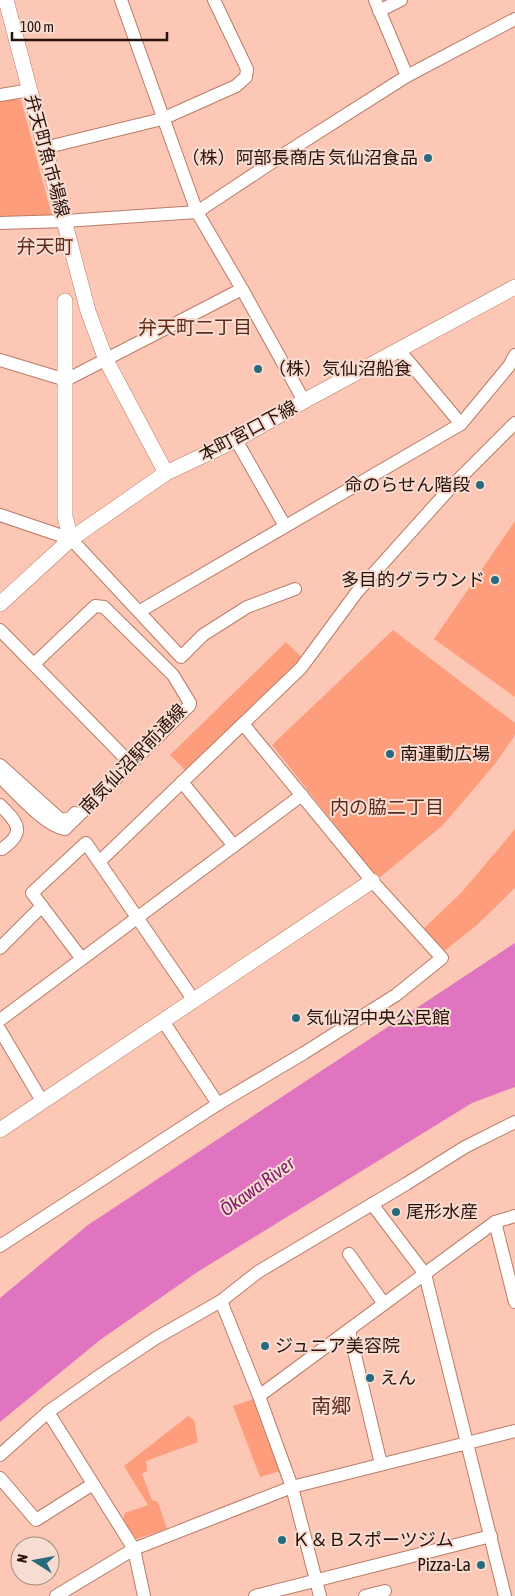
<svg xmlns="http://www.w3.org/2000/svg" width="515" height="1596" viewBox="0 0 515 1596" font-family="'Asap Condensed','Noto Sans JP',sans-serif">
<rect width="100%" height="100%" fill="#fdc7b5"/>
<!-- green -->
<g fill="#fe9d7b">
<path d="M 12,99 L 21,100 L 52,216 L 0,216 L 0,101 Z"/>
<path d="M 515,521 L 515,697 L 434,639 Z"/>
<path d="M 393,630 L 515,723 L 515,735 L 495,764 L 443,825 L 378,879 L 272,745 Z"/>
<path d="M 286,642 L 302,657 L 188,773 L 170,755 Z"/>
<path d="M 515,829 L 515,888 L 477,925 L 443,952 L 422,930 L 461,893 Z"/>
<path d="M 254,1399 L 280,1471 L 260,1477 L 233,1406 Z"/>
<path d="M 188,1416 L 194,1420 L 198,1442 L 146,1461 L 147,1471 L 142,1474 L 152,1500 L 158,1502 L 167,1529 L 136,1539 L 123,1519 L 125,1513 L 148,1505 L 124,1466 Z"/>
</g>
<!-- water -->
<path fill="#e174c0" d="M 515,943 L 515,1087 L 472,1103 L 199,1271 L 100,1340 L 0,1422 L 0,1298 L 88,1225 Z"/>
<g fill="none" stroke-linecap="round" stroke-linejoin="round">
<!-- minor casing -->
<g stroke="#b97c67" stroke-width="14">
<g id="minor">
<path d="M 121,0 L 197,212 L 242,289 L 304,401"/>
<path d="M 375,0 L 407,76"/>
<path d="M 379,11 L 401,0"/>
<path d="M 0,95 L 30,90"/>
<path d="M 44,148 L 162,119 L 236,86 L 246,77 L 247,69 L 214,0"/>
<path d="M 0,223 L 65,221 L 197,212 L 292,149 L 407,76 L 515,19"/>
<path d="M 399,350 L 461,424"/>
<path d="M 0,360 L 66,380 L 242,289"/>
<path d="M 236,440 L 285,526"/>
<path d="M 0,515 L 71,539 L 181,657 L 203,635 L 247,607 L 295,589"/>
<path d="M 140,611 L 461,424 L 509,366 L 515,355"/>
<path d="M 0,630 L 131,764"/>
<path d="M 0,765 L 61,820 L 71,818 L 75,813"/>
<path d="M 0,777 C 16,792 45,826 65,829 L 189,706 L 190,703 L 173,675 L 104,607 L 95,606 L 34,664"/>
<path d="M 182,782 L 234,846"/>
<path d="M 0,805 C 17,822 27,832 2,849 L 0,849"/>
<path d="M 99,862 L 301,668 L 357,592 L 453,485 L 515,423"/>
<path d="M 0,948 L 42,906"/>
<path d="M 82,959 L 32,893 L 86,843 L 193,999"/>
<path d="M 0,1020 L 302,795"/>
<path d="M 0,1030 L 42,1101"/>
<path d="M 218,1104 L 304,1053 L 396,995 L 442,958 L 372,881 L 243,724"/>
<path d="M 372,1204 L 425,1274 L 505,1596"/>
<path d="M 495,1222 L 515,1302"/>
<path d="M 0,1246 L 218,1104 L 163,1021"/>
<path d="M 349,1254 L 384,1304"/>
<path d="M 221,1301 L 259,1396 L 292,1487 L 320,1596"/>
<path d="M 349,1330 L 381,1464"/>
<path d="M 259,1396 L 495,1222 L 515,1216"/>
<path d="M 48,1412 L 134,1549 L 144,1596"/>
<path d="M 0,1455 L 48,1412 L 102,1374 L 156,1338 L 221,1301 L 258,1272 L 406,1184 L 465,1147 L 515,1122"/>
<path d="M 0,1478 L 36,1520 L 93,1484"/>
<path d="M 56,1596 L 134,1549 L 292,1487 L 515,1431"/>
<path d="M 255,1596 L 491,1536"/>
<path d="M 365,1596 L 385,1591"/>
</g>
</g>
<!-- tertiary casing -->
<g stroke="#b97c67" stroke-width="16">
<g id="tertiary">
<path d="M 6,0 L 88,311 L 106,360 L 166,473"/>
<path d="M 65,301 L 65,517 L 71,539"/>
<path d="M 0,604 L 71,539 L 166,473 L 236,440 L 304,401 L 515,287"/>
<path d="M 0,1130 L 372,881"/>
</g>
</g>
<!-- minor -->
<use href="#minor" stroke="#fff" stroke-width="12"/>
<!-- tertiary -->
<use href="#tertiary" stroke="#fff" stroke-width="15"/>
</g>
<!-- markers -->
<g fill="#276a7c" stroke="#f7dcd2" stroke-width="2">
<circle cx="428" cy="158" r="5"/>
<circle cx="258" cy="369" r="5"/>
<circle cx="480" cy="485" r="5"/>
<circle cx="495" cy="580" r="5"/>
<circle cx="390" cy="754" r="5"/>
<circle cx="296" cy="1018" r="5"/>
<circle cx="396" cy="1212" r="5"/>
<circle cx="265" cy="1346" r="5"/>
<circle cx="370" cy="1378" r="5"/>
<circle cx="282" cy="1540" r="5"/>
<circle cx="481" cy="1565" r="5"/>
</g>
<g text-anchor="middle" stroke-width="4" stroke-linejoin="round" paint-order="stroke">
<!-- street labels -->
<g font-size="18" fill="#291209" stroke="#f7dcd2">
<text transform="translate(47 156) rotate(75)" y="6">弁天町魚市場線</text>
<text transform="translate(248 431) rotate(-28)" y="6">本町宮口下線</text>
<text transform="translate(133 759) rotate(-46)" y="6">南気仙沼駅前通線</text>
</g>
<!-- poi labels -->
<g font-size="18" fill="#291209" stroke="#f7dcd2" text-anchor="start">
<text x="418" y="164" text-anchor="end">（株）阿部長商店 気仙沼食品</text>
<text x="268" y="375">（株）気仙沼船食</text>
<text x="470" y="491" text-anchor="end">命のらせん階段</text>
<text x="485" y="586" text-anchor="end">多目的グラウンド</text>
<text x="400" y="760">南運動広場</text>
<text x="306" y="1024">気仙沼中央公民館</text>
<text x="406" y="1218">尾形水産</text>
<text x="275" y="1352">ジュニア美容院</text>
<text x="380" y="1384">えん</text>
<text x="292" y="1546">Ｋ＆Ｂスポーツジム</text>
<text x="471" y="1571" text-anchor="end">Pizza-La</text>
</g>
<!-- neighbourhood labels -->
<g font-size="19" fill="#5f2b18" stroke="#f7dcd2">
<text x="45" y="253">弁天町</text>
<text x="195" y="334">弁天町二丁目</text>
<text x="387" y="814">内の脇二丁目</text>
</g>
<!-- water labels -->
<g font-size="19" font-style="italic" fill="#7d1c65" stroke="#f7dcd2">
<text transform="translate(257 1186) rotate(-36)" y="7">Ōkawa River</text>
</g>
<!-- quarter labels -->
<g font-size="20" fill="#5f2b18" stroke="#f7dcd2">
<text x="331" y="1413">南郷</text>
</g>
</g>
<!-- north arrow -->
<g transform="translate(35 1561) rotate(281)"><circle r="24" fill="#f7dcd2" stroke="#a58b82"/>
<path d="M0-4L9 19L0 12L-9 19Z" fill="#276a7c"/>
<text y="-8" font-size="14" font-weight="bold" text-anchor="middle" fill="#291209">N</text>
</g>
<!-- scale -->
<path d="M12 32v8h155v-8" fill="none" stroke="#291209" stroke-width="2.5"/>
<text x="20" y="32" font-size="15" fill="#291209" stroke="#f7dcd2" stroke-width="4" paint-order="stroke">100 m</text>
</svg>
